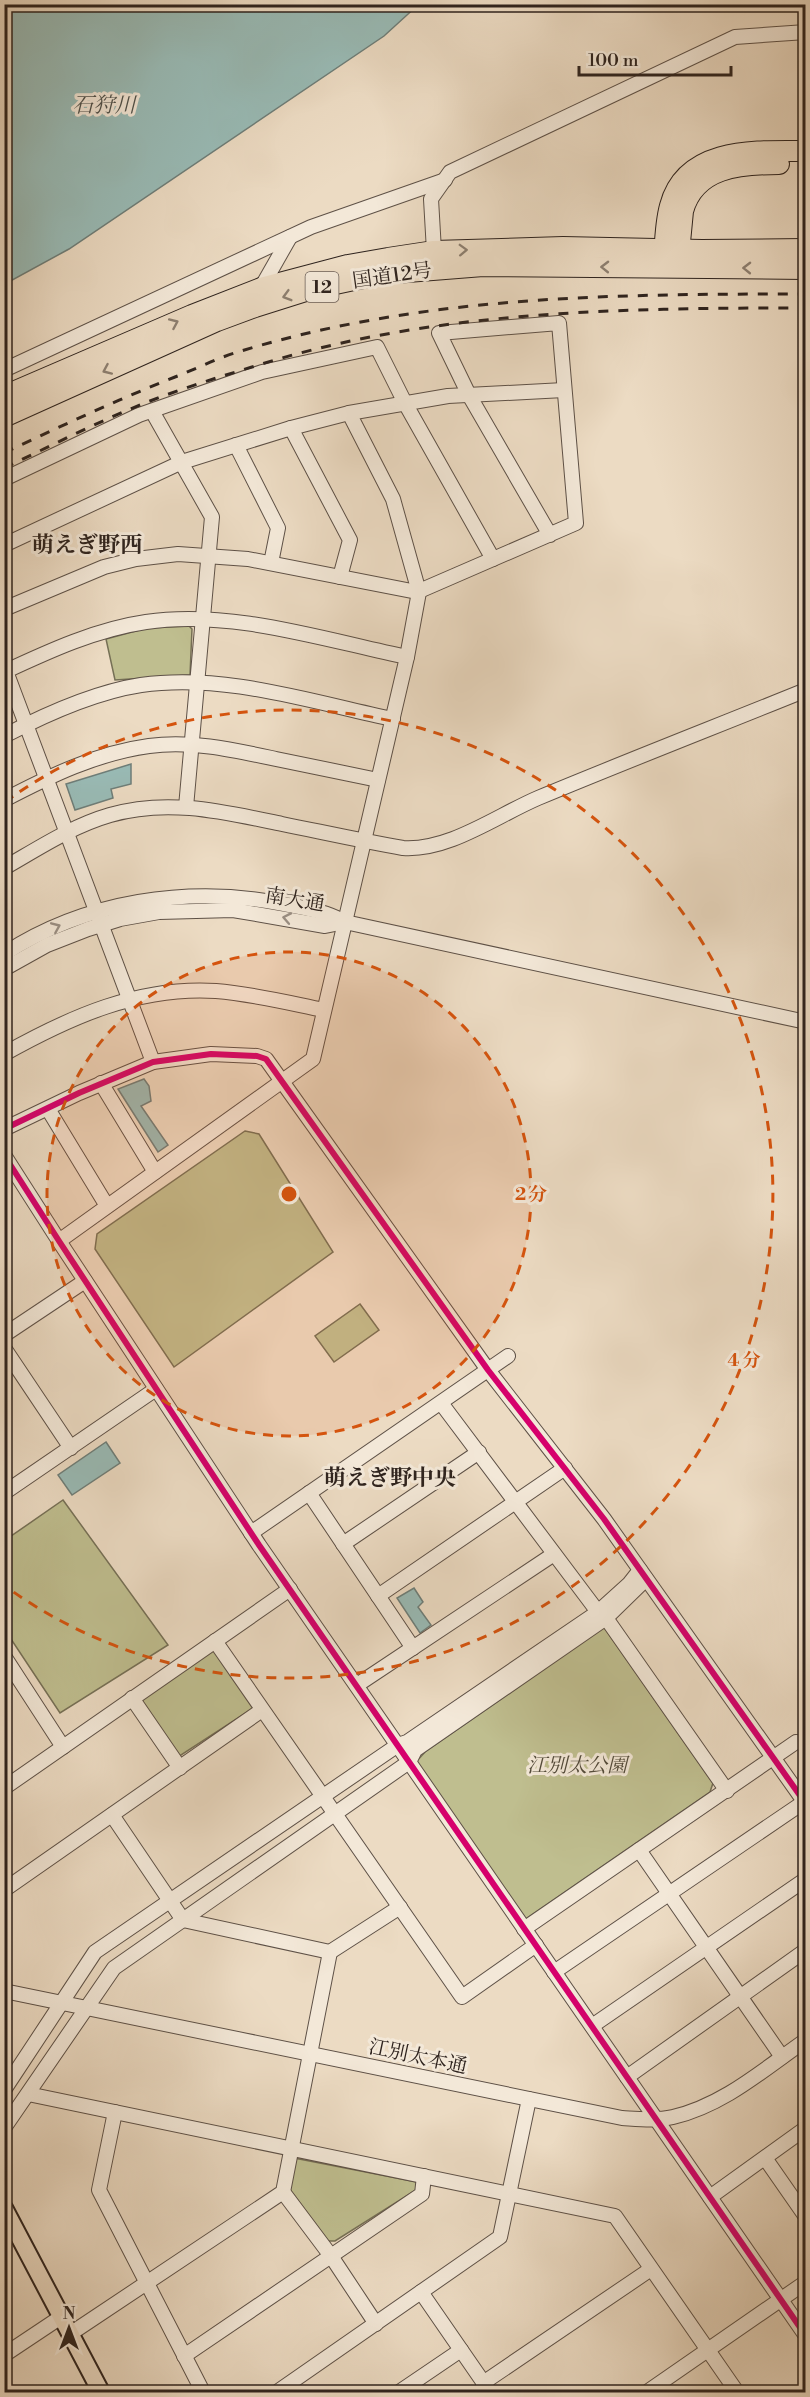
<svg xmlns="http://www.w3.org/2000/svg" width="810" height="2397" viewBox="0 0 810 2397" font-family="'Libre Bodoni','Noto Serif JP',serif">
<rect width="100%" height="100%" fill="#ecdbc3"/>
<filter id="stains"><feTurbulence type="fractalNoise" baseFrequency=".00333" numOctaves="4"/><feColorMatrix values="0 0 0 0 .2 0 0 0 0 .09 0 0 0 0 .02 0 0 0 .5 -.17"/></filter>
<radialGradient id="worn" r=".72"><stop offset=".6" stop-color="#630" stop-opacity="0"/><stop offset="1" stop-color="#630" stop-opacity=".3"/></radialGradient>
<!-- green -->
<g fill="#bfbe8f" stroke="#767056" stroke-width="1.5">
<path d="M 189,626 L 192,629 L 190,675 L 115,680 L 106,639 L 147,628 Z"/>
<path d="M 245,1131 L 259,1134 L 333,1252 L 174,1367 L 95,1249 L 97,1234 Z"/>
<path d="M 360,1304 L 379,1330 L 334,1362 L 315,1336 Z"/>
<path d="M 63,1500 L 168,1645 L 60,1713 L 5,1630 L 4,1541 Z"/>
<path d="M 604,1627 L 713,1783 L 710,1792 L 524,1920 L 416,1762 L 425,1752 Z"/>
<path d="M 214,1649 L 255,1707 L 178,1757 L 140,1700 Z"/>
<path d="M 294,2158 L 417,2182 L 416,2190 L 335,2241 L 328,2241 L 288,2187 Z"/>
</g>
<!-- water -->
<g fill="#99bbb6" stroke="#6e7e79" stroke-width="1.5">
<path d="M 5,4 L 418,4 L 418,5 L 384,36 L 69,249 L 5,284 Z"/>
<path d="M 131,764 L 131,784 L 111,789 L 113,798 L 75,810 L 66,784 Z"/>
<path d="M 144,1079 L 149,1086 L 151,1101 L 141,1106 L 168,1145 L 158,1152 L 118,1089 Z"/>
<path d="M 106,1442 L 120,1463 L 72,1495 L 58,1475 Z"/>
<path d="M 414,1588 L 423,1602 L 418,1607 L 431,1625 L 420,1633 L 397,1598 Z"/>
</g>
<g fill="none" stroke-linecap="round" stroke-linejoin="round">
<!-- minor casing -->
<g stroke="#5e5147" stroke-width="16">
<g id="minor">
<path d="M 434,251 L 431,199 L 450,172 L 735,37 L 806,32"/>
<path d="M 261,288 L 290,237"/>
<path d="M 4,370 L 311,227 L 445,180"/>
<path d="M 152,411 L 212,517 L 186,807"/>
<path d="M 291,428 L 350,540 L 340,577"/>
<path d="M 236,445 L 278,528 L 271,563"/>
<path d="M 4,479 L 139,415 L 262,372 L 377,347 L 405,403 L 493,559"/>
<path d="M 4,545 L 182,462 L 291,428 L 349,413 L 448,396 L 564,390"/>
<path d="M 4,609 L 104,567 L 136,559 L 178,554 L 248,559 L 417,592 L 576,523 L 559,323 L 439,333 L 469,395 L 550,535"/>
<path d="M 4,666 L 153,1062"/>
<path d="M 4,672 C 49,651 97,629 146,622 C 230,609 325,640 407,657"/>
<path d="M 4,736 C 46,714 95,692 141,685 C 225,673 311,702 393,719"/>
<path d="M 4,800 C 50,776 97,753 149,746 C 191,740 234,750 276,759 C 310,766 344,773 378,780"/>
<path d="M 4,868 C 39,848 72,826 110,815 C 168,798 224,812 282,824 C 322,832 362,841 403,848 C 449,851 496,816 538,798 C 627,761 717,726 806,690"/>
<path d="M 4,954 C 85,901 189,885 283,904 C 305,908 325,911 345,922 L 806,1022"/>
<path d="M 4,969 L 47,945 L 88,929 L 120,919 L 159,912 L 233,910 L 325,926 L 345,922"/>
<path d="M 4,1054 C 70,1017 139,986 216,991 C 253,994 289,1003 324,1010"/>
<path d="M 101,1083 L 155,1172"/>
<path d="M 48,1109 L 107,1206"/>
<path d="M 4,1129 L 79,1093 L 153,1062 L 211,1054 L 257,1056 L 266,1059 L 488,1370 L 604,1519 L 806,1804"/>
<path d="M 4,1155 L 59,1241 L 259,1545 L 806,2336"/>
<path d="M 59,1241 L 313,1059 L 407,657 L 419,592 L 393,499 L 349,413"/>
<path d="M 4,1335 L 85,1281"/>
<path d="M 4,1348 L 71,1448"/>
<path d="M 441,1403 L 598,1612 L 606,1618 L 727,1791"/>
<path d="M 4,1493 L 156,1389"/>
<path d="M 309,1493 L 413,1648"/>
<path d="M 251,1533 L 508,1356"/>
<path d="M 343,1544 L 479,1452"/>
<path d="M 378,1596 L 565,1468"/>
<path d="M 215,1641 L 462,1997 L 536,1945"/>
<path d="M 4,1656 L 63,1747"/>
<path d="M 357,1685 L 554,1554"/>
<path d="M 132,1698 L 180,1768"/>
<path d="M 4,1788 L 290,1589"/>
<path d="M 112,1815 L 183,1920 L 330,1952 L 400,1907"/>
<path d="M 639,1850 L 782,2057"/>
<path d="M 4,1890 L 262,1710"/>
<path d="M 524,1929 L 796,1742"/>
<path d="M 554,1972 L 804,1802"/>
<path d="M 4,1991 L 622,2118 C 639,2119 657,2121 673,2117 C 724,2105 764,2069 806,2040"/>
<path d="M 592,2026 L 806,1879"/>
<path d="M 627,2077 L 806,1950"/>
<path d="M 4,2090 L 95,1952 L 398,1745 L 407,1742 L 598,1612 L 629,1584 L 640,1570"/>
<path d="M 28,2094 L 615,2216 L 737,2392"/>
<path d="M 115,2112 L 99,2190 L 203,2392"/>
<path d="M 4,2128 L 114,1968 L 409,1762 L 415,1750 L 606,1618 L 646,1579"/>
<path d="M 765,2158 L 806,2217"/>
<path d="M 283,2192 L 331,2256 L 376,2324"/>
<path d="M 710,2197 L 806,2128"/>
<path d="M 421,2292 L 490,2392"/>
<path d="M 70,2334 L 283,2192 L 330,1952"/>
<path d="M 4,2355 L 61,2317"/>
<path d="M 184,2356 L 422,2194 L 424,2176"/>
<path d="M 483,2383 L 651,2269"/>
<path d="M 277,2392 L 500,2237 L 529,2099"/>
<path d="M 399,2392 L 461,2350"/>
<path d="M 647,2392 L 806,2282"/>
</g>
</g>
<!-- major casing -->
<g stroke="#2e231e" stroke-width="20">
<path id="major" d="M 4,2208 L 101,2392"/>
</g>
<!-- highway casing -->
<g stroke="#2e231e" stroke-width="22">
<g id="highway">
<path d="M 664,261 C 665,243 665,224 670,206 C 686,146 757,151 806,151"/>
<path d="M 678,263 L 683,211 C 695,167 740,164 779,164"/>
<path d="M 4,396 L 192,315 L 261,288 L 348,265 L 388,258 L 434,251 L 563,247 L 702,250 L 806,249"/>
<path d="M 4,417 L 217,321 L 255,307 L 312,289 L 382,274 L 483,266 L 806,269"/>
</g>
</g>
<!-- minor -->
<use href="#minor" stroke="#f3e8d8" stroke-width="14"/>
<!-- major -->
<use href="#major" stroke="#ecdbc3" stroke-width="16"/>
<!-- highway -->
<use href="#highway" stroke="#ecdbc3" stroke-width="20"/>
<!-- rail -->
<g stroke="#2e231e" stroke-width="3" stroke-dasharray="10 10" stroke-linecap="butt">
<path d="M 4,453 C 61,426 117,400 175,377 C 196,369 217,358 238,352 C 423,295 614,294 806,294"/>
<path d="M 4,468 C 51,446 97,422 145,403 C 180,389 216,378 252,367 C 431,310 620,308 806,308"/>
</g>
<!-- cycleway casing -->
<g stroke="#f3e8d8" stroke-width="10">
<g id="cycleway">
<path d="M 4,1129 L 79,1093 L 153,1062 L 211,1054 L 257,1056 L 266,1059 L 488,1370 L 604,1519 L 806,1804"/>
<path d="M 4,1155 L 59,1241 L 259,1545 L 806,2336"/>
</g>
</g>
<!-- cycleway -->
<use href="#cycleway" stroke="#d6006c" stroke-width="6"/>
</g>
<!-- one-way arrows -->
<defs><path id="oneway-chevron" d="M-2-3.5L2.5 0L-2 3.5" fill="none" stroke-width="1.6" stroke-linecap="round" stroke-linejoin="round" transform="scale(1.5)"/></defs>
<g stroke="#8d7f70">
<use href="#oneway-chevron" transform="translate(463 250) rotate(-2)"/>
<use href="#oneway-chevron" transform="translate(605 267) rotate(-179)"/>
<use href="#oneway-chevron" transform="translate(747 268) rotate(-179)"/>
<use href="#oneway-chevron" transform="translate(287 296) rotate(164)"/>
<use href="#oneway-chevron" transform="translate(174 323) rotate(-24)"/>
<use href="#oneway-chevron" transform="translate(107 370) rotate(156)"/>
</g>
<g stroke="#9a8f84">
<use href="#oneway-chevron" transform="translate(287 918) rotate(-169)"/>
<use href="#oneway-chevron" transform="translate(56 927) rotate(-23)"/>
</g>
<!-- distance rings -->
<circle cx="289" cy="1194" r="242" fill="#d5540e" fill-opacity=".12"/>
<g fill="none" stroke="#d5540e" stroke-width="3" stroke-dasharray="10 8">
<circle cx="289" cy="1194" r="242"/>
<path d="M5 802A484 484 0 1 1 5 1586"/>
</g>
<g text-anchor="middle" stroke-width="6" stroke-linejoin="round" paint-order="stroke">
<!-- shield labels -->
<rect fill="#f3e8d8" stroke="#695e56" stroke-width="1.5" x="305.5" y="272" width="33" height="30" rx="4.5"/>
<g font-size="18" font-weight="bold" fill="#2e231e">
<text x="322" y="293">12</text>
</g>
<!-- street labels -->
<g font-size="20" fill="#2e231e" stroke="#f3e8d8">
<text transform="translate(392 275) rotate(-8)" y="7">国道12号</text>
<text transform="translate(295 899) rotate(9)" y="7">南大通</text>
<text transform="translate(418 2056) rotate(12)" y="7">江別太本通</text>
</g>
<!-- park labels -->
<g font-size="20" font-style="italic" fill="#524a3a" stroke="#f3e8d8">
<text x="577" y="1772">江別太公園</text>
</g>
<!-- water labels -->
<g font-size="21" font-style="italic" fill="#4e514c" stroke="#f3e8d8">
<text x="104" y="112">石狩川</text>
</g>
<!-- quarter labels -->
<g font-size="22" font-weight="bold" fill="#2e231e" stroke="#f3e8d8">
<text x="87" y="552">萌えぎ野西</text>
<text x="390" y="1485">萌えぎ野中央</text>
</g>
</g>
<circle cx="289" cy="1194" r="9" fill="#d5540e" stroke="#f3e8d8" stroke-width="3"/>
<g font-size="18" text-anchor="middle" font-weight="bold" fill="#d5540e" stroke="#f3e8d8" stroke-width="6" stroke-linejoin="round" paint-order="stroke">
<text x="531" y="1200">2 分</text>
<text x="744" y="1366">4 分</text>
</g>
<!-- margin -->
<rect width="810" height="2397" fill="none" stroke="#ecdbc3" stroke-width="24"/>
<rect x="6" y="6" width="798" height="2385" fill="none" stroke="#2e231e" stroke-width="3"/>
<rect x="12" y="12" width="786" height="2373" fill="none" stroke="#2e231e" stroke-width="1.5"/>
<!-- north arrow -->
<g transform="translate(69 2328)" stroke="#f3e8d8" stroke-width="4.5" paint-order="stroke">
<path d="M0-4.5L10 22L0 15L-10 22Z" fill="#2e231e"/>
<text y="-9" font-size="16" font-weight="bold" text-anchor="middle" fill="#2e231e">N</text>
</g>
<!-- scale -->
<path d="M579 66v9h152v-9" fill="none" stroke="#2e231e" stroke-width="3"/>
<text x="588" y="66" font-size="18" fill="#2e231e" stroke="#f3e8d8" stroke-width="4.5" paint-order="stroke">100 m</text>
<rect width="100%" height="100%" filter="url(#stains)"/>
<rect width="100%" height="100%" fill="url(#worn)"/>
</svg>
